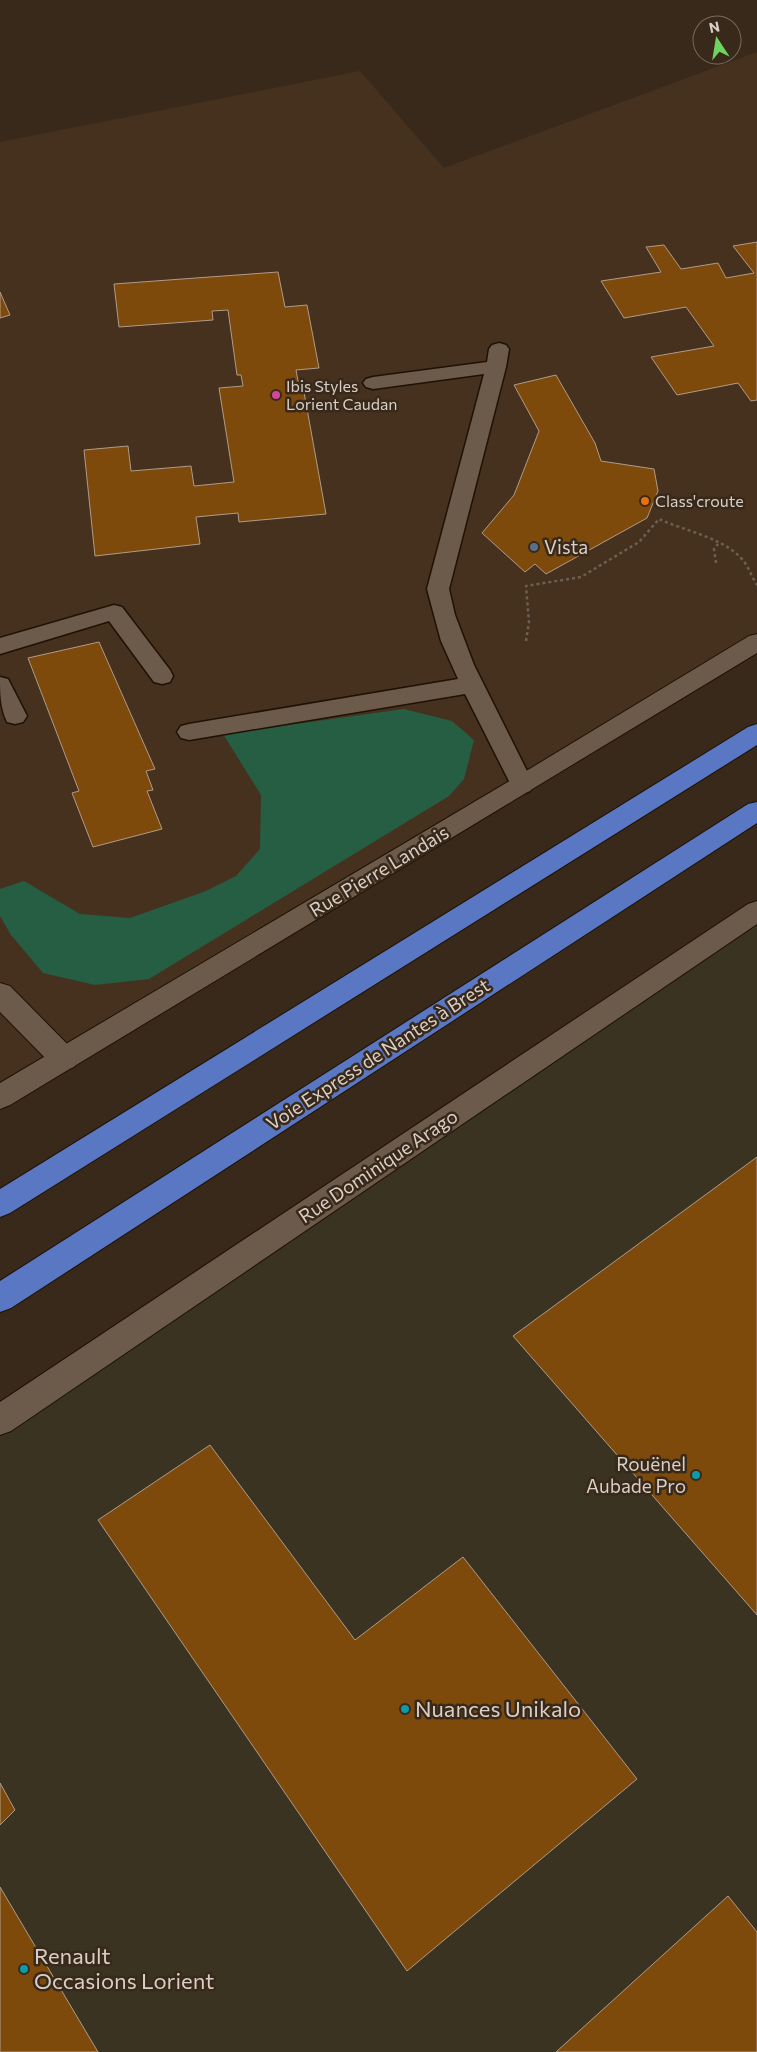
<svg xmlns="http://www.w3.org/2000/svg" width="757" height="2052" viewBox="0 0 757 2052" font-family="Commissioner,sans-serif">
<rect width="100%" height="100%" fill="#38291a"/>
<!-- built -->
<path fill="#46311e" d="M 757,52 L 757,642 L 0,1097 L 0,142 L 360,71 L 444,168 Z"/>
<!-- industrial -->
<path fill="#3a3322" d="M 757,911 L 757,2052 L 0,2052 L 0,1420 Z"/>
<!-- green -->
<path fill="#265e44" d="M 404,709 L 452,721 L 474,740 L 464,779 L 449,796 L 149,979 L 95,985 L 43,973 L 11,935 L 0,916 L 0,889 L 24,881 L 80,914 L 130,918 L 206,891 L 236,876 L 260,849 L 261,795 L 223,734 Z"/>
<!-- building -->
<g fill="#7e4a0b" stroke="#af9b8a">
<path d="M 757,242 L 757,400 L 751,401 L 738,383 L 677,395 L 651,357 L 714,346 L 686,307 L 624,318 L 601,281 L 661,272 L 646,247 L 664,245 L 681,269 L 718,263 L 726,278 L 754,273 L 733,246 Z"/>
<path d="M 278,272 L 285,307 L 307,305 L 319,368 L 296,370 L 298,381 L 302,381 L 326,514 L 239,522 L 238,513 L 196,517 L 200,544 L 95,556 L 84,450 L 128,446 L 131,471 L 191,466 L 194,486 L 234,482 L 219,388 L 243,386 L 241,375 L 237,375 L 228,310 L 212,311 L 213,320 L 119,327 L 114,284 Z"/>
<path d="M 0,292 L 10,315 L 0,318 Z"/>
<path d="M 556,375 L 595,443 L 601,461 L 654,469 L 658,491 L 647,518 L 546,574 L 535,564 L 525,572 L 482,533 L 514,495 L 539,431 L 514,385 Z"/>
<path d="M 99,642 L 155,769 L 146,771 L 153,790 L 147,791 L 162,829 L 93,847 L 72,793 L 79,791 L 28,658 Z"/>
<path d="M 757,1157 L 757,1615 L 513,1336 Z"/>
<path d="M 210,1445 L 355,1640 L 463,1557 L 637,1779 L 407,1971 L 98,1520 Z"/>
<path d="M 0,1783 L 15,1810 L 0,1825 Z"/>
<path d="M 0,1887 L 98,2052 L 0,2052 Z"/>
<path d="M 728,1896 L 757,1932 L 757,2052 L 556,2052 Z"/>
</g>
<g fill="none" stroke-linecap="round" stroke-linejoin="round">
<!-- service casing -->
<g stroke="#1f1104" stroke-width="3">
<g id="service">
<path d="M 499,343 L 506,345 L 509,349 L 506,367 L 449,589 L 455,615 L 474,665 L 534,785 L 530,791 L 522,794 L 514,791 L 465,694 L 189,740 L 181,738 L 177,732 L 181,726 L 189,724 L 458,679 L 441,641 L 427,589 L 484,374 L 373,389 L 366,387 L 363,383 L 366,379 L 373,377 L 487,362 L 489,349 L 492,345 Z"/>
<path d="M 114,605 L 122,607 L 170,670 L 173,676 L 170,682 L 162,684 L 154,682 L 109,621 L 0,654 L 0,638 Z"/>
<path d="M 0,677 L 8,679 L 27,716 L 23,722 L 15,724 L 7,722 C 0,707 0,694 0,677 Z"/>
</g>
</g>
<!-- minor casing -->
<g stroke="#1f1104" stroke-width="2">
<path id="minor" d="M 0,983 L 10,986 L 74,1051 L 78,1059 L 74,1067 L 64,1070 L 54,1067 L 0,1012 Z"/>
</g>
<!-- tertiary casing -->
<g stroke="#1f1104" stroke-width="2">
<g id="tertiary">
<path d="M 757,634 L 757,653 L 10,1105 L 0,1109 L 0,1083 L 513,779 L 749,636 Z"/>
<path d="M 757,901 L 757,924 L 11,1431 L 0,1435 L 0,1402 L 748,904 Z"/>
</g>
</g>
<!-- trunk casing -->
<g stroke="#1f1104" stroke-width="2">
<g id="trunk">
<path d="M 757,724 L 757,745 L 10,1213 L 0,1217 L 0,1189 L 748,727 Z"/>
<path d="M 757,802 L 757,823 L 11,1308 L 0,1312 L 0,1281 L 748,804 Z"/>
</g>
</g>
<!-- path -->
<g stroke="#6d6053" stroke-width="2.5" stroke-dasharray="3 3" stroke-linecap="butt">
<path d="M 716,563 L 714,549 L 718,544"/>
<path d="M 526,641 L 529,622 L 526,586 L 581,577 L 639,542 L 659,519 C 685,531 721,537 741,558 C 748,565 751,576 757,585"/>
</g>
<!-- service -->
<use href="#service" fill="#6c5a4a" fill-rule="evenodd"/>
<!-- minor -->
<use href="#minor" fill="#6c5a4a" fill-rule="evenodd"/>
<!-- tertiary -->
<use href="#tertiary" fill="#6c5a4a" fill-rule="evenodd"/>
<!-- trunk -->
<use href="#trunk" fill="#5977c2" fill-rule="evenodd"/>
</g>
<!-- markers -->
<circle fill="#d1479c" stroke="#38291a" stroke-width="2" cx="276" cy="395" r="5"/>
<circle fill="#e8710a" stroke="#38291a" stroke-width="2" cx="645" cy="501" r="5"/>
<circle fill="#5c6f8a" stroke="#38291a" stroke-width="2" cx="534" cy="547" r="5"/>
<g fill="#0f9aa8" stroke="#38291a" stroke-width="2">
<circle cx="696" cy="1475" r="5"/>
<circle cx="405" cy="1709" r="5"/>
<circle cx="24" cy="1969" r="5"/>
</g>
<g text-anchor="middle" stroke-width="5" stroke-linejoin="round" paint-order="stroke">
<!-- far-poi labels -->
<g font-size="16" fill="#d9cfc6" stroke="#38291a" text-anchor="start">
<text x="286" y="392">Ibis Styles<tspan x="286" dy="18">Lorient Caudan</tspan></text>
<text x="655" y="507">Class'croute</text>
</g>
<!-- poi labels -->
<g font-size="19" fill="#d9cfc6" stroke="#38291a" text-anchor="start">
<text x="544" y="554">Vista</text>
<text x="686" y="1471" text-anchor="end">Rouënel<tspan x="686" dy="22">Aubade Pro</tspan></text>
</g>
<!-- street labels -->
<g font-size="19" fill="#d9cfc6" stroke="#38291a">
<text transform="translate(379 871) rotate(-31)" y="7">Rue Pierre Landais</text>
<text transform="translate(378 1054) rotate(-33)" y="7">Voie Express de Nantes à Brest</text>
<text transform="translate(378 1166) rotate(-34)" y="7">Rue Dominique Arago</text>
</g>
<!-- near-poi labels -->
<g font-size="22" fill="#d9cfc6" stroke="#38291a" text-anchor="start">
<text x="415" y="1717">Nuances Unikalo</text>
<text x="34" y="1964">Renault<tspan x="34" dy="25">Occasions Lorient</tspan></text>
</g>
</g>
<!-- north arrow -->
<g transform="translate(717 40) rotate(348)"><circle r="24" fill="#38291a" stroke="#786b5f"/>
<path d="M0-4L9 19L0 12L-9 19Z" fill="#6ed360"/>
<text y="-8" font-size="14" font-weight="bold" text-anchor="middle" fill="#d9cfc6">N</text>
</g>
</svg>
